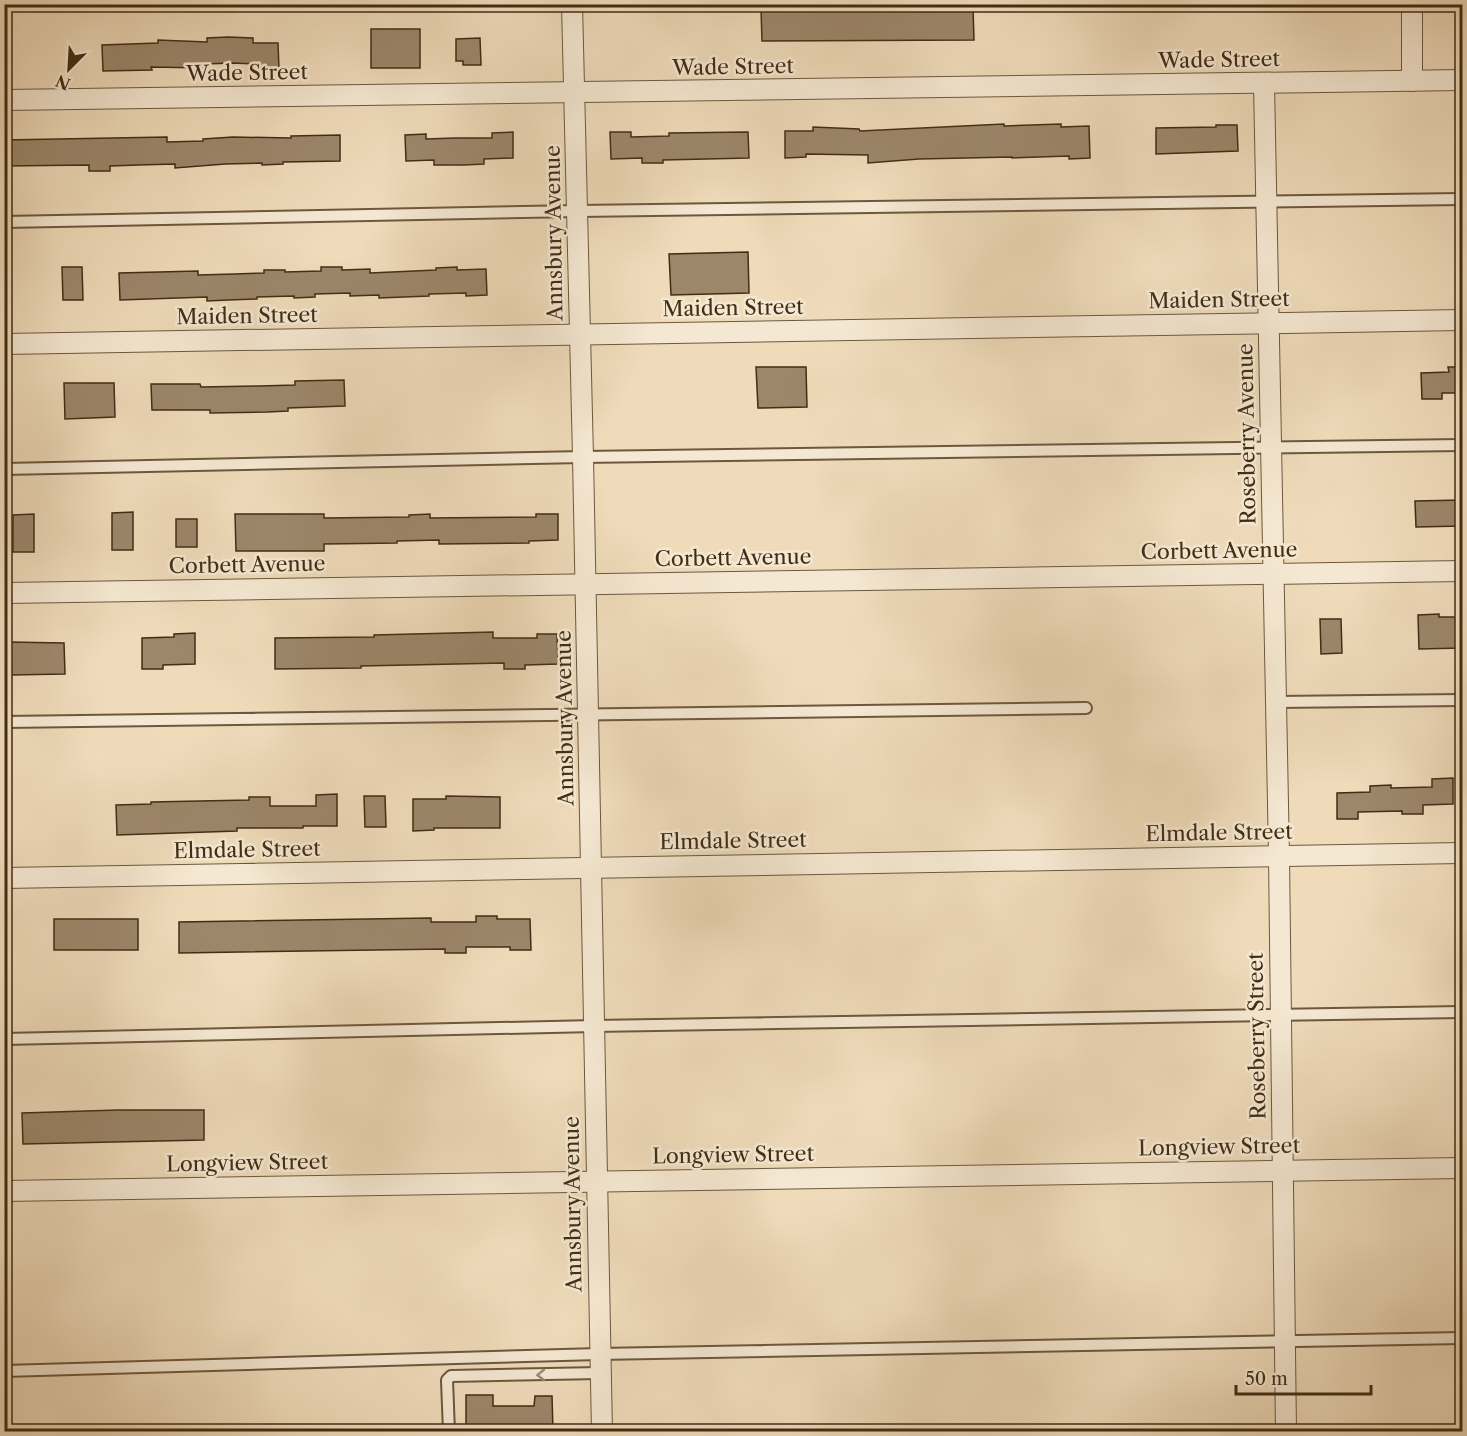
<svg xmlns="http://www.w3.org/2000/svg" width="1467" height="1436" viewBox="0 0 1467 1436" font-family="'Libre Caslon Text',serif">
<rect width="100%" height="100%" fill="#efdbba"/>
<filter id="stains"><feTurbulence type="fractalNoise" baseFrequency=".00333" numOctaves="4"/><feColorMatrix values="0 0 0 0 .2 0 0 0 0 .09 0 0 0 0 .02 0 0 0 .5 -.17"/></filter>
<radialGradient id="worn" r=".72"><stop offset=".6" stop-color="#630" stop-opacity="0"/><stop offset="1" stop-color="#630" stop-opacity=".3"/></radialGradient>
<!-- building -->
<g fill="#9c876b" stroke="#422d15" stroke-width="1.5">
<path d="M 845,7 L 973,8 L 974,40 L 762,41 L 761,9 Z"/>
<rect x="371" y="29" width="49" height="39"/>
<path d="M 228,37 L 253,38 L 253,43 L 278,43 L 279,69 L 258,70 L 257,64 L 233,63 L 204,64 L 204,68 L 151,67 L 152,70 L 103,71 L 102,45 L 158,43 L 158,40 L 207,42 L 207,38 Z"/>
<path d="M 480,38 L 481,65 L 463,65 L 463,61 L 456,61 L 456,39 Z"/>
<path d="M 1004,124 L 1004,126 L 1061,124 L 1061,127 L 1089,126 L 1090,158 L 1069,159 L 1069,156 L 1012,158 L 1012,157 L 919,159 L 868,163 L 868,155 L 806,154 L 806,157 L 785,158 L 785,131 L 813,131 L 813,127 L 859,129 L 860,131 Z"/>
<path d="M 1216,125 L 1237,125 L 1238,151 L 1156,154 L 1156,128 L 1216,127 Z"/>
<path d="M 513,132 L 513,158 L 484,159 L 484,164 L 464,165 L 434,165 L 434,160 L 406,161 L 405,135 L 426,134 L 426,139 L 455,138 L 492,138 L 492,133 Z"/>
<path d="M 610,132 L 631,132 L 631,137 L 669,136 L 669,133 L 748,132 L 749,158 L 663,160 L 663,163 L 642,163 L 642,158 L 611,159 Z"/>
<path d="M 340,135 L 340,161 L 283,162 L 283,164 L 262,165 L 262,163 L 225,164 L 175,168 L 175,164 L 138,165 L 110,166 L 110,171 L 89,171 L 89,165 L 4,166 L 4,140 L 167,137 L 167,142 L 203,141 L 203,139 L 233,137 L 291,138 L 291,136 Z"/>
<path d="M 748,252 L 749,293 L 671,295 L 669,254 Z"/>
<path d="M 62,267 L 82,267 L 83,300 L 63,300 Z"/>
<path d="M 321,267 L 342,267 L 342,270 L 370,269 L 370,273 L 436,270 L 436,268 L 457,267 L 457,270 L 486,269 L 487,295 L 466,296 L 466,293 L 429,294 L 429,296 L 379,298 L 379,295 L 350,296 L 350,293 L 315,294 L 315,297 L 294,298 L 294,296 L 257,297 L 257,299 L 228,300 L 207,301 L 207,297 L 120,300 L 119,273 L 198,271 L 198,275 L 235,274 L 264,273 L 264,270 L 285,270 L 285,272 L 321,271 Z"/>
<path d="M 756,367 L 806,367 L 807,407 L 758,408 Z"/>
<path d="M 1448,367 L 1462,367 L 1462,393 L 1442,393 L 1442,399 L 1422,399 L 1421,373 L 1449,372 Z"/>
<path d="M 344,380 L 345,406 L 288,408 L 288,411 L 267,412 L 210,413 L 210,410 L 152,410 L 151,384 L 200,384 L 201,387 L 259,386 L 295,385 L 295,381 Z"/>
<path d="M 64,383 L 114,383 L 115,417 L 65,419 Z"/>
<path d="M 1462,500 L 1462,526 L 1416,527 L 1415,501 Z"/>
<path d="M 133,512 L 133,550 L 112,550 L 112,513 Z"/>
<path d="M 34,514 L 34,552 L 13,552 L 13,515 Z"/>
<path d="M 235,514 L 324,514 L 324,518 L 409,517 L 409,515 L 430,514 L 430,518 L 536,517 L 536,514 L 558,514 L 558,540 L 529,541 L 529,543 L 439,544 L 439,540 L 397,541 L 397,543 L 324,544 L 324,551 L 236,551 Z"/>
<rect x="176" y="519" width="21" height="28"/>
<path d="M 1439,614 L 1439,617 L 1462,617 L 1462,648 L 1419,649 L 1418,615 Z"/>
<path d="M 1320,619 L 1341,619 L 1342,653 L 1321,654 Z"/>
<path d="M 493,632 L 493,638 L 537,638 L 537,634 L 557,634 L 558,664 L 525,665 L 525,669 L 504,669 L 504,663 L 361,666 L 361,668 L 275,669 L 275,638 L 374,637 L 374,635 Z"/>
<path d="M 195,633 L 195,664 L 163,665 L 163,669 L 142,669 L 142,638 L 174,637 L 174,634 Z"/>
<path d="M 9,642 L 64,643 L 65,674 L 10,675 Z"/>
<path d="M 1453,778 L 1453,804 L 1423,805 L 1423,814 L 1402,814 L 1402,811 L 1358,812 L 1358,819 L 1337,819 L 1337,793 L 1370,792 L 1370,786 L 1391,785 L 1391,788 L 1432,787 L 1432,779 Z"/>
<path d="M 337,794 L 337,826 L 303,826 L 303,828 L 237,828 L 237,831 L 117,835 L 116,805 L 151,804 L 151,802 L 249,800 L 249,797 L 270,797 L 270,806 L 316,806 L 316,795 Z"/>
<path d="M 364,796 L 385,796 L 386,827 L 365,827 Z"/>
<path d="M 446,796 L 500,797 L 500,828 L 434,828 L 434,830 L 413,831 L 413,799 L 446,799 Z"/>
<path d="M 476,916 L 497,916 L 497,919 L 530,919 L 531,950 L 510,950 L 510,947 L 466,947 L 466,953 L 445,953 L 445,949 L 179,953 L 179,922 L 431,918 L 431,922 L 476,922 Z"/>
<rect x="54" y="919" width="84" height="31"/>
<path d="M 118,1110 L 204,1110 L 204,1140 L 23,1144 L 22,1113 Z"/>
<path d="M 466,1395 L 493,1395 L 493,1406 L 534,1406 L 535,1396 L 552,1396 L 553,1431 L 466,1431 Z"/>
</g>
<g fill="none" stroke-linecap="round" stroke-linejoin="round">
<!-- lane casing -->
<g stroke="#6d583e" stroke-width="14">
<g id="lane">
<path d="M 4,222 L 578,211 L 1462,199"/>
<path d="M 4,469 L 583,457 L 1462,445"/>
<path d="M 1276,702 L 1462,700"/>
<path d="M 4,722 L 1086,708"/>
<path d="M 4,1039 L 594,1026 L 1462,1012"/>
<path d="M 4,1371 L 599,1354 L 1462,1338"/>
<path d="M 449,1432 L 447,1380 L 451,1376 L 600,1373"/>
</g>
</g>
<!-- street casing -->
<g stroke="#6d583e" stroke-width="22">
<g id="street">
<path d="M 572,4 L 583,457 L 602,1432"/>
<path d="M 1412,4 L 1412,81"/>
<path d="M 1264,83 L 1279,856 L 1286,1432"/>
<path d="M 4,100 L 1462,80"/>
<path d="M 4,344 L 1462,320"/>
<path d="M 4,593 L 1462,571"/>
<path d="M 4,878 L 1462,853"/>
<path d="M 4,1191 L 1462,1168"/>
</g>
</g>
<!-- lane -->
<use href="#lane" stroke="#f5e8d2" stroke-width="10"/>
<!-- street -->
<use href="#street" stroke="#f5e8d2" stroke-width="20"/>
</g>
<!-- one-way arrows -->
<defs><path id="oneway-chevron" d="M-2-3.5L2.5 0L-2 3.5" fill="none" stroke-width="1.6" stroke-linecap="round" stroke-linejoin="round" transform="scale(1.5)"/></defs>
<use stroke="#9c8a74" href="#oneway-chevron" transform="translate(541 1375) rotate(179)"/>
<g text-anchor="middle" stroke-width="5" stroke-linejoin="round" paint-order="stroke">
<!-- street labels -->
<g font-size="21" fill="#422d15" stroke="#f5e8d2">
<text transform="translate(1219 60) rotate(-1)" y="7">Wade Street</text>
<text transform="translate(733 67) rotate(-1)" y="7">Wade Street</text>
<text transform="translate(247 73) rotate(-1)" y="7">Wade Street</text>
<text transform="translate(554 233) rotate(-91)" y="7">Annsbury Avenue</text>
<text transform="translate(1219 300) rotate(-1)" y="7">Maiden Street</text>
<text transform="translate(733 308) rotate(-1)" y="7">Maiden Street</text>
<text transform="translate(247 316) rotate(-1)" y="7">Maiden Street</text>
<text transform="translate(1247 434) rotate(-91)" y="7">Roseberry Avenue</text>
<text transform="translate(1219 551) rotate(-1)" y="7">Corbett Avenue</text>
<text transform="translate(733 558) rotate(-1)" y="7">Corbett Avenue</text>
<text transform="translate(247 565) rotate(-1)" y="7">Corbett Avenue</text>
<text transform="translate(565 718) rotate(-91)" y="7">Annsbury Avenue</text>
<text transform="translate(1219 833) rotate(-1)" y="7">Elmdale Street</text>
<text transform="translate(733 841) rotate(-1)" y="7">Elmdale Street</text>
<text transform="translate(247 850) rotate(-1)" y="7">Elmdale Street</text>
<text transform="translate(1257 1036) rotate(-91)" y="7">Roseberry Street</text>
<text transform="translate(1219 1147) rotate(-1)" y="7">Longview Street</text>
<text transform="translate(733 1155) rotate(-1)" y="7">Longview Street</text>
<text transform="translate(247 1163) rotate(-1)" y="7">Longview Street</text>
<text transform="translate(573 1204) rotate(-91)" y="7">Annsbury Avenue</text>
</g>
</g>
<!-- margin -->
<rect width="1467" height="1436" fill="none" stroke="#efdbba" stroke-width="24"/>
<rect x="6" y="6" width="1455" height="1424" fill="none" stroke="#422d15" stroke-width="3"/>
<rect x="12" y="12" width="1443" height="1412" fill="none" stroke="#422d15" stroke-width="1.5"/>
<!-- north arrow -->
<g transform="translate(69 69) rotate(204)" stroke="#f5e8d2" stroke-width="4.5" paint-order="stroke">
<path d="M0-4.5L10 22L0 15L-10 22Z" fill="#422d15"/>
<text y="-9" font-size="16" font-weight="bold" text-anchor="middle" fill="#422d15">N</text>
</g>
<!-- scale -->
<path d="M1236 1385v9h135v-9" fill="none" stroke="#422d15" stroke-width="3"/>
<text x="1245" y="1385" font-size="18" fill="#422d15" stroke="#f5e8d2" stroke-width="4.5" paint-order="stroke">50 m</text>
<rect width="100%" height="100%" filter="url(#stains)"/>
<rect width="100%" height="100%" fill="url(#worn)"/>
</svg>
